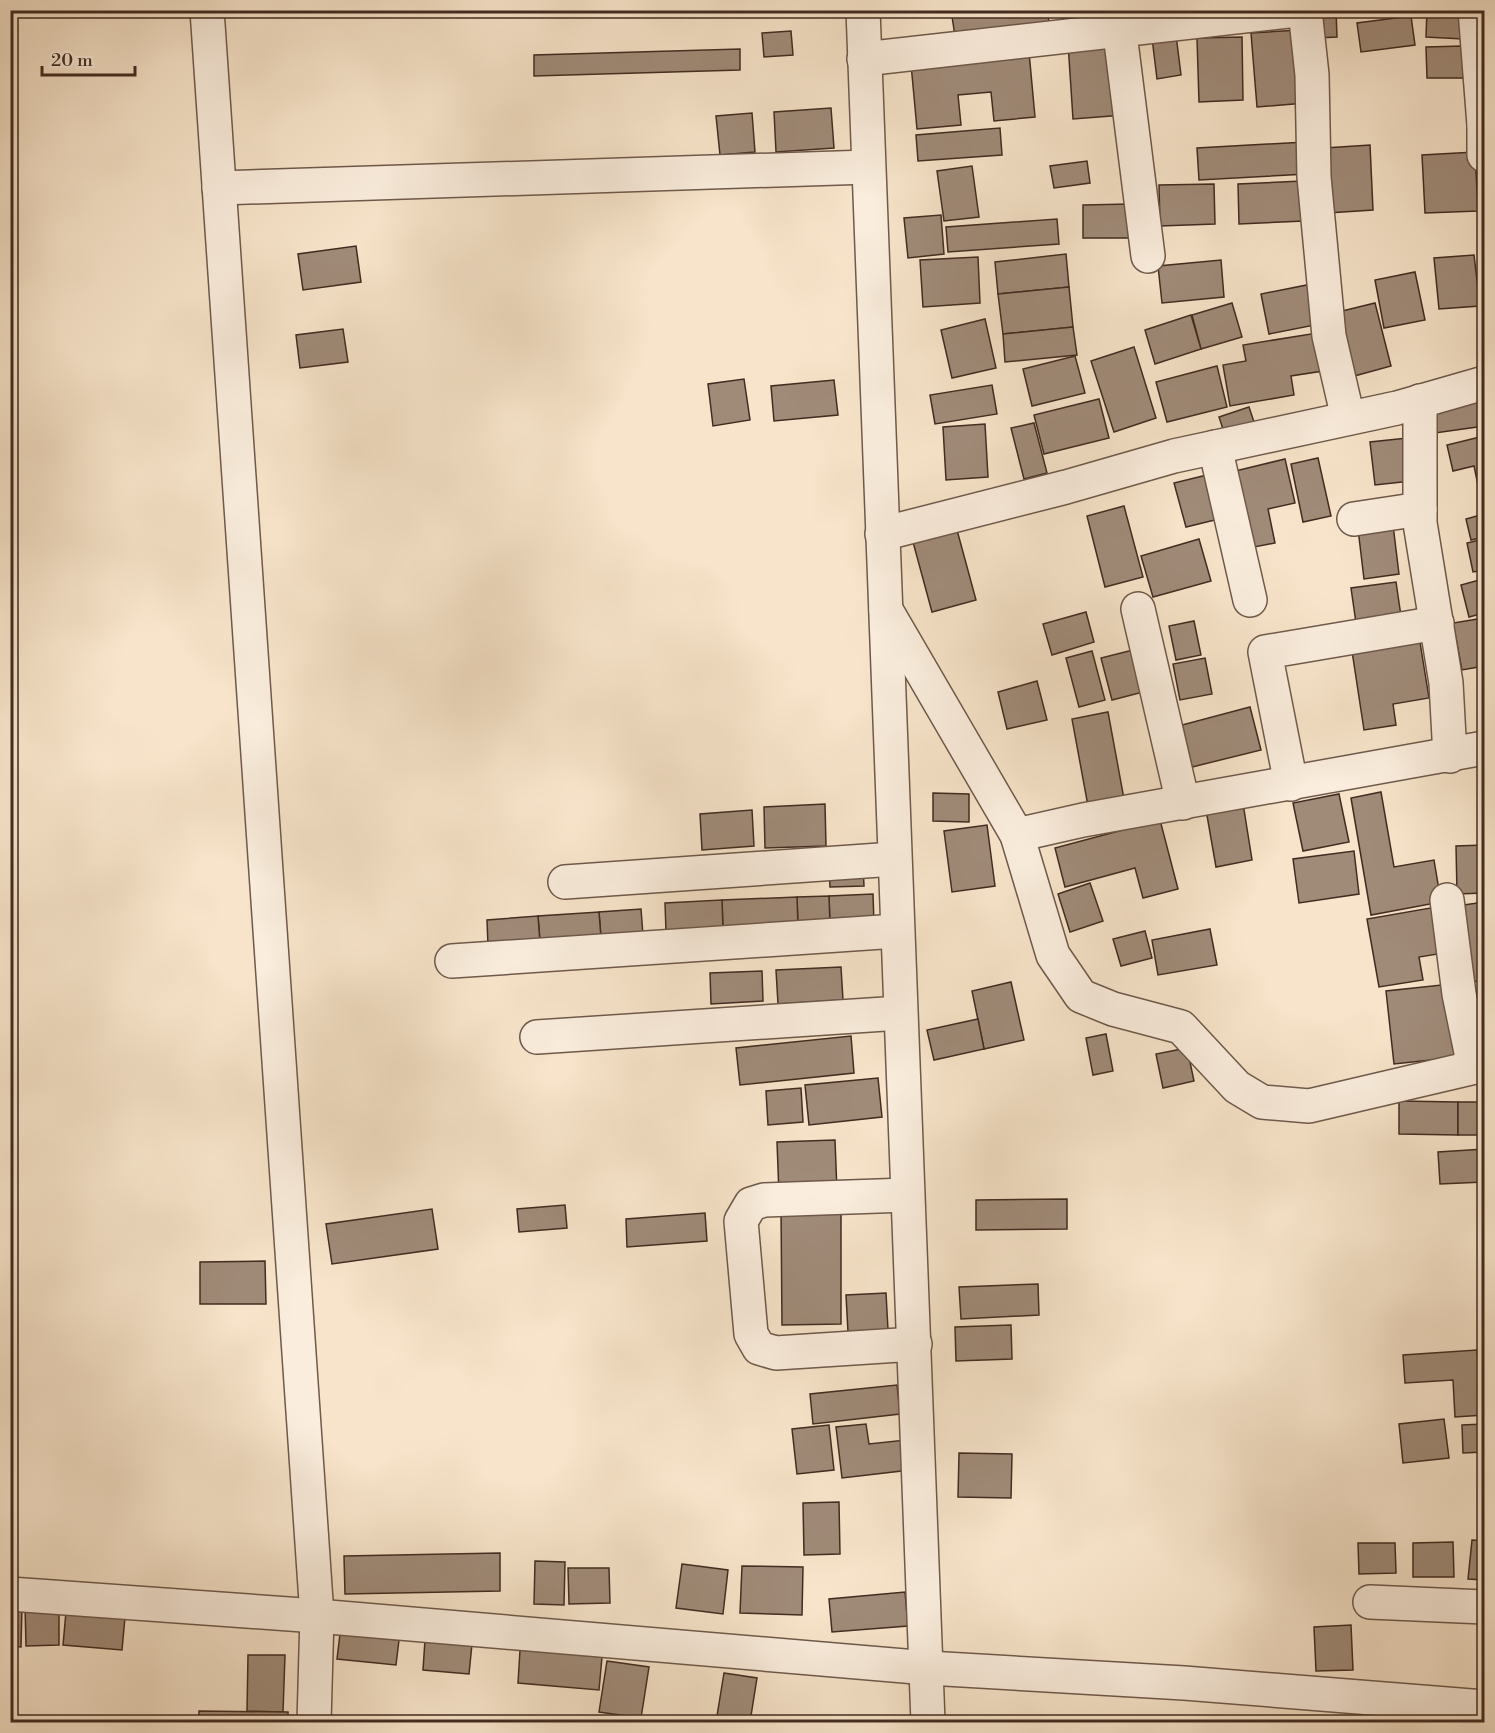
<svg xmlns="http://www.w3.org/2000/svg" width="1495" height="1733" viewBox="0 0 1495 1733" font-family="'Libre Bodoni',serif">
<rect width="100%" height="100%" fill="#f7e4ca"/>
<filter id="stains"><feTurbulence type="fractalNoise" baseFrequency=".00333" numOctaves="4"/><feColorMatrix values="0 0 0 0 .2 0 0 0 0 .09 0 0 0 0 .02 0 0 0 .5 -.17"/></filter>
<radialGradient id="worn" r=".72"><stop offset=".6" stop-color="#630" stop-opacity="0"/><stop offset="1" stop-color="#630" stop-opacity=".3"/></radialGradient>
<!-- building -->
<g fill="#a08b79" stroke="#422b21" stroke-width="1.5">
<path d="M 45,10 L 82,10 L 45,16 Z"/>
<path d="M 951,10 L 1047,10 L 1049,22 L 955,36 Z"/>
<path d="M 1061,10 L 1108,10 L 1108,14 L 1062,18 Z"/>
<path d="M 1336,10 L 1337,37 L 1318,38 L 1317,11 Z"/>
<path d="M 1427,10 L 1464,10 L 1463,39 L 1426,37 Z"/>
<path d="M 1411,16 L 1415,45 L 1361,52 L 1357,23 Z"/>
<path d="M 1300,30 L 1305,103 L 1257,107 L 1251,33 Z"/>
<path d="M 791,31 L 793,55 L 764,57 L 762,33 Z"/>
<path d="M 1176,35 L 1181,75 L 1157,79 L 1152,38 Z"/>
<path d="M 1242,37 L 1243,100 L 1199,102 L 1197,38 Z"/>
<path d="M 1119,40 L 1124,115 L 1073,119 L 1068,43 Z"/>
<path d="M 1463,46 L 1463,78 L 1427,78 L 1426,47 Z"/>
<path d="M 740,49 L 740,70 L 534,76 L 534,55 Z"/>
<path d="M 1029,52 L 1035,117 L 994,121 L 991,92 L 958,95 L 961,125 L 917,129 L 911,64 Z"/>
<path d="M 831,108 L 834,148 L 776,152 L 774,112 Z"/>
<path d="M 752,113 L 755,152 L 720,155 L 716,116 Z"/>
<path d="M 1000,128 L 1002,155 L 918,161 L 916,135 Z"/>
<path d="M 1305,142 L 1307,174 L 1199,180 L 1197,148 Z"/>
<path d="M 1370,145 L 1373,210 L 1328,213 L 1325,148 Z"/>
<path d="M 1475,152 L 1478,211 L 1425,213 L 1422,155 Z"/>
<path d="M 1087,161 L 1090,183 L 1054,188 L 1050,166 Z"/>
<path d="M 972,166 L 979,217 L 944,221 L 937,171 Z"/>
<path d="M 1302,181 L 1304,221 L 1239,224 L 1238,184 Z"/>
<path d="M 1214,184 L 1215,224 L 1160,226 L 1159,185 Z"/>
<path d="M 1130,204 L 1130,238 L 1083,238 L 1083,205 Z"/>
<path d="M 941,215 L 944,254 L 908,258 L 904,218 Z"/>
<path d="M 1057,219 L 1059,244 L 948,252 L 946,227 Z"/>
<path d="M 356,246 L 361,282 L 303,290 L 298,254 Z"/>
<path d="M 1066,254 L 1069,287 L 998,294 L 995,262 Z"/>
<path d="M 1474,255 L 1480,306 L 1439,309 L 1434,258 Z"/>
<path d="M 978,257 L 980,303 L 923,307 L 920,260 Z"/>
<path d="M 1221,260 L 1224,297 L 1162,303 L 1158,266 Z"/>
<path d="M 1415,272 L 1425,320 L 1384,328 L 1375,280 Z"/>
<path d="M 1312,284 L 1320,324 L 1269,334 L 1261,294 Z"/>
<path d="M 1069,287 L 1073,327 L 1003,334 L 998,294 Z"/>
<path d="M 1232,303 L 1242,337 L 1201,349 L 1192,315 Z"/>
<path d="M 1375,303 L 1391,366 L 1347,378 L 1330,314 Z"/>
<path d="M 1191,315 L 1201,349 L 1155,364 L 1145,330 Z"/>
<path d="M 985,319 L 996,368 L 952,378 L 941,330 Z"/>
<path d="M 1073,327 L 1077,355 L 1005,362 L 1003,334 Z"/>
<path d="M 343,329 L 348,362 L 300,368 L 296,335 Z"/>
<path d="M 1317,333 L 1323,371 L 1291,376 L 1294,395 L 1230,406 L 1223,365 L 1246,361 L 1243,345 Z"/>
<path d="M 1134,347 L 1156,418 L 1114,432 L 1091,361 Z"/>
<path d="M 1075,356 L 1085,393 L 1032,406 L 1023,369 Z"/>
<path d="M 1217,366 L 1227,407 L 1167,422 L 1156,382 Z"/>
<path d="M 744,379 L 750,420 L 713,426 L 708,384 Z"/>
<path d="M 834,380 L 838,415 L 774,421 L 771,386 Z"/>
<path d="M 992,385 L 997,414 L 935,424 L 930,395 Z"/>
<path d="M 1099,399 L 1109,438 L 1044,454 L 1034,415 Z"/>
<path d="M 1484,399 L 1484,426 L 1428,434 L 1423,401 Z"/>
<path d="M 1249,407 L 1254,422 L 1224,432 L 1219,417 Z"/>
<path d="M 1034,423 L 1047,473 L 1024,479 L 1011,428 Z"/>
<path d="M 985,424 L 988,477 L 946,480 L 943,427 Z"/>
<path d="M 1484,436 L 1484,514 L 1474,466 L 1453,471 L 1447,445 Z"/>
<path d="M 1407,438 L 1411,481 L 1375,485 L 1370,442 Z"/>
<path d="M 1318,458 L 1331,516 L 1303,522 L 1291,464 Z"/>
<path d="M 1285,459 L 1295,503 L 1268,509 L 1275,543 L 1244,549 L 1227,473 Z"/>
<path d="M 1207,475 L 1219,519 L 1186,527 L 1174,483 Z"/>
<path d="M 1124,506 L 1143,577 L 1105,587 L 1087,516 Z"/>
<path d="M 1484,514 L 1484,537 L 1471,540 L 1466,519 Z"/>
<path d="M 1393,525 L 1399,574 L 1364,579 L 1358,529 Z"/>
<path d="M 957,530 L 976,600 L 932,612 L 913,542 Z"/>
<path d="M 1199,539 L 1211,581 L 1153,597 L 1141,556 Z"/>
<path d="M 1484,539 L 1484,570 L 1473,572 L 1467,543 Z"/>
<path d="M 1483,579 L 1484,613 L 1469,617 L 1461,585 Z"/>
<path d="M 1396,582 L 1401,616 L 1356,623 L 1351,588 Z"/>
<path d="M 1086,612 L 1094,642 L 1052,655 L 1043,624 Z"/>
<path d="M 1484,618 L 1484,666 L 1462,670 L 1453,623 Z"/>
<path d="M 1194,621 L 1201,655 L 1176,660 L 1169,626 Z"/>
<path d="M 1418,630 L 1429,698 L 1393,704 L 1396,725 L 1364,730 L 1352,651 Z"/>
<path d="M 1137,649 L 1147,691 L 1112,700 L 1101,658 Z"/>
<path d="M 1092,651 L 1105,700 L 1079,707 L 1066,658 Z"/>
<path d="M 1205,658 L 1212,694 L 1180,700 L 1173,664 Z"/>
<path d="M 1037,681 L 1047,720 L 1007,729 L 998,692 Z"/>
<path d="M 1250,707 L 1261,750 L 1192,767 L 1182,725 Z"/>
<path d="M 1108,712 L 1124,799 L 1088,806 L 1072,719 Z"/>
<path d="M 1381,792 L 1394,867 L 1434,860 L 1441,902 L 1371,915 L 1351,798 Z"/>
<path d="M 933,793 L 969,794 L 969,822 L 933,821 Z"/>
<path d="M 1339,794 L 1349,842 L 1303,851 L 1293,803 Z"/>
<path d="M 1242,797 L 1252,860 L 1216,867 L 1205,804 Z"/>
<path d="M 825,804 L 826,846 L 765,848 L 764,807 Z"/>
<path d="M 752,810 L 754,846 L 702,850 L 700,814 Z"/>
<path d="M 1160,820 L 1178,889 L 1143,898 L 1135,868 L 1065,887 L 1055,848 Z"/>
<path d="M 987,825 L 995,886 L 952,892 L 944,831 Z"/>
<path d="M 1484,845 L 1484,893 L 1457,894 L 1456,846 Z"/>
<path d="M 1354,851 L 1359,894 L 1299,903 L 1293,859 Z"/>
<path d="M 863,866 L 864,886 L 830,887 L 829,868 Z"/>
<path d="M 1090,883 L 1103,921 L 1070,932 L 1058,894 Z"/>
<path d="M 873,894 L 874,924 L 830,926 L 829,896 Z"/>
<path d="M 829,896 L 830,926 L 798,927 L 797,897 Z"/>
<path d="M 797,897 L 798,927 L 723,930 L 722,900 Z"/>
<path d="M 722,900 L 723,930 L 666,932 L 665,903 Z"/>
<path d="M 1484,902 L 1484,980 L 1460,984 L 1450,907 Z"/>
<path d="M 1436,907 L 1444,953 L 1419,957 L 1423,980 L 1379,987 L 1367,919 Z"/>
<path d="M 641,909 L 643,935 L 601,938 L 599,912 Z"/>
<path d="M 599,912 L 601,938 L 540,942 L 538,916 Z"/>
<path d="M 538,916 L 540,942 L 488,946 L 487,920 Z"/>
<path d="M 1210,929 L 1217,965 L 1158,975 L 1152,940 Z"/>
<path d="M 1145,931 L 1152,958 L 1121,966 L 1113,939 Z"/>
<path d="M 841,967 L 843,1000 L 778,1004 L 776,970 Z"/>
<path d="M 762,971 L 763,1001 L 711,1004 L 710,973 Z"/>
<path d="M 1011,982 L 1024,1040 L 984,1049 L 972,991 Z"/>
<path d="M 1451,984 L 1459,1057 L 1394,1064 L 1386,991 Z"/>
<path d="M 978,1019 L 984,1049 L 934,1060 L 927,1030 Z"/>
<path d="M 1106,1034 L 1113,1071 L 1093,1075 L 1086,1038 Z"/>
<path d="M 851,1036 L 854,1073 L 740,1085 L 736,1048 Z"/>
<path d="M 1187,1048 L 1194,1081 L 1163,1088 L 1156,1054 Z"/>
<path d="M 878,1078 L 882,1117 L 809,1125 L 805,1085 Z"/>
<path d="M 801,1088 L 803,1122 L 768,1125 L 766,1091 Z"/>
<path d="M 1399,1101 L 1458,1102 L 1458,1135 L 1399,1134 Z"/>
<rect x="1458" y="1102" width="26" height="33"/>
<path d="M 835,1140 L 837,1192 L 779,1194 L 777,1142 Z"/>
<path d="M 1484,1149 L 1484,1182 L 1440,1184 L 1438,1152 Z"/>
<path d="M 1067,1199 L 1067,1229 L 976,1230 L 976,1200 Z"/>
<path d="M 565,1205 L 567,1228 L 519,1232 L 517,1209 Z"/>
<path d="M 841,1208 L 841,1324 L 782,1325 L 781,1209 Z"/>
<path d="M 432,1209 L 438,1249 L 332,1264 L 326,1224 Z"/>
<path d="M 705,1213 L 707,1241 L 627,1247 L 626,1219 Z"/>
<path d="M 265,1261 L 266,1304 L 200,1304 L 200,1262 Z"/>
<path d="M 1038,1284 L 1039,1315 L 961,1319 L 959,1287 Z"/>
<path d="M 886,1293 L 888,1330 L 848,1332 L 846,1295 Z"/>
<path d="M 1011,1325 L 1012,1359 L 956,1361 L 955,1327 Z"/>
<path d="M 1477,1350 L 1479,1374 L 1484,1374 L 1484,1415 L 1455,1417 L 1453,1380 L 1405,1383 L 1403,1355 Z"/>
<path d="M 897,1385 L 900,1414 L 813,1424 L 810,1394 Z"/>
<path d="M 1444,1419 L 1449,1458 L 1403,1463 L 1399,1424 Z"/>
<path d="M 866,1424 L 869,1444 L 906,1440 L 910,1470 L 842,1478 L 836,1427 Z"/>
<path d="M 1484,1424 L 1484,1452 L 1463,1453 L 1462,1425 Z"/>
<path d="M 829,1425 L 834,1470 L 797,1474 L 792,1429 Z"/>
<path d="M 959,1453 L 1012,1454 L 1011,1498 L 958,1497 Z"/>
<path d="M 839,1502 L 840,1554 L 804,1555 L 803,1503 Z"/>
<path d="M 1472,1540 L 1484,1541 L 1484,1580 L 1468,1579 Z"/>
<path d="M 1453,1542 L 1454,1577 L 1413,1577 L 1413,1543 Z"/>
<path d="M 1358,1543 L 1395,1543 L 1396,1573 L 1359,1574 Z"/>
<path d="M 500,1553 L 500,1591 L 345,1594 L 344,1556 Z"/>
<path d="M 535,1561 L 565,1562 L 564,1605 L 534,1604 Z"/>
<path d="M 682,1564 L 728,1570 L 723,1614 L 676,1608 Z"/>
<path d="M 742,1566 L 803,1567 L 802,1615 L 740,1613 Z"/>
<path d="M 568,1568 L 609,1568 L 610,1603 L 569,1604 Z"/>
<path d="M 905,1592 L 908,1626 L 832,1632 L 829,1599 Z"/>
<path d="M 10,1604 L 22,1605 L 21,1647 L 10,1646 Z"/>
<path d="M 59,1604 L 59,1645 L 26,1646 L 25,1605 Z"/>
<path d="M 66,1612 L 125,1617 L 122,1650 L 63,1645 Z"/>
<path d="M 1351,1625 L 1353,1670 L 1316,1671 L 1314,1627 Z"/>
<path d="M 340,1634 L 399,1640 L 396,1665 L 337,1659 Z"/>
<path d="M 425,1640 L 472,1644 L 469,1674 L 423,1670 Z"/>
<path d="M 520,1650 L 602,1657 L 599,1690 L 518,1683 Z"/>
<path d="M 248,1655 L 285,1655 L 283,1712 L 247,1711 Z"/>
<path d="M 607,1661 L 649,1667 L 641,1718 L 599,1712 Z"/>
<path d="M 724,1673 L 757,1678 L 750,1722 L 716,1722 Z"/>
<path d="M 199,1711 L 288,1712 L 288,1722 L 199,1722 Z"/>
</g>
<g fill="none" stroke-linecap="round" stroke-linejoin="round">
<!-- minor casing -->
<g stroke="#6f594b" stroke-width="36">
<g id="minor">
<path d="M 207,10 L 317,1616 L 314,1722"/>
<path d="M 863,10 L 928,1722"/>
<path d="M 1117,10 L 1148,256"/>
<path d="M 1305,10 L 1312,75 L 1314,177 L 1329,336 L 1348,418"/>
<path d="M 1475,10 L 1484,125"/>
<path d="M 864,59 L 1297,10"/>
<path d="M 1484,126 L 1484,155"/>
<path d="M 219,188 L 868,167"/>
<path d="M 1420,401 L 1420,523 L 1446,683 L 1450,756"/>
<path d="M 1215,447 L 1250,600"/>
<path d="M 1354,519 L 1420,509"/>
<path d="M 882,534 L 1066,487 L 1174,456 L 1397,408 L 1484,383"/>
<path d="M 1138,609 L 1183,803"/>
<path d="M 886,610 L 1017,835 L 1083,820 L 1484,748"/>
<path d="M 1291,784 L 1265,652 L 1437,623"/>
<path d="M 1017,835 L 1053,955 L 1081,996 L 1113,1009 L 1181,1027 L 1237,1087 L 1262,1102 L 1309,1106 L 1484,1065"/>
<path d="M 565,882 L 894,859"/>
<path d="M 1447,900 L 1459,994 L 1474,1067"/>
<path d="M 452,961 L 897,931"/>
<path d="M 537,1037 L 900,1013"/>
<path d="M 907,1195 L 764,1200 L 751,1204 L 741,1221 L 751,1334 L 759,1348 L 776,1353 L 915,1344"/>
<path d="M 10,1594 L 317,1616 L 928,1668 L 1184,1683 L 1484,1707"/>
<path d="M 1370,1602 L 1484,1607"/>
</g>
</g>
<!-- minor -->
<use href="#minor" stroke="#faeddd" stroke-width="33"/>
</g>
<!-- margin -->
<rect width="1495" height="1733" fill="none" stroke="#f7e4ca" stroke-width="36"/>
<rect x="12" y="12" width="1471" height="1709" fill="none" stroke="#422b21" stroke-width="3"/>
<rect x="18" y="18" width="1459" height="1697" fill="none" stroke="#422b21" stroke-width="1.5"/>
<!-- scale -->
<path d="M42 66v9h93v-9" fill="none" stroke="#422b21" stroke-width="3"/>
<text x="51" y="66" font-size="18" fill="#422b21" stroke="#faeddd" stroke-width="4.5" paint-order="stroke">20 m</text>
<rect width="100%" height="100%" filter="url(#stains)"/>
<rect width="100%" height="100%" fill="url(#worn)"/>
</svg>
